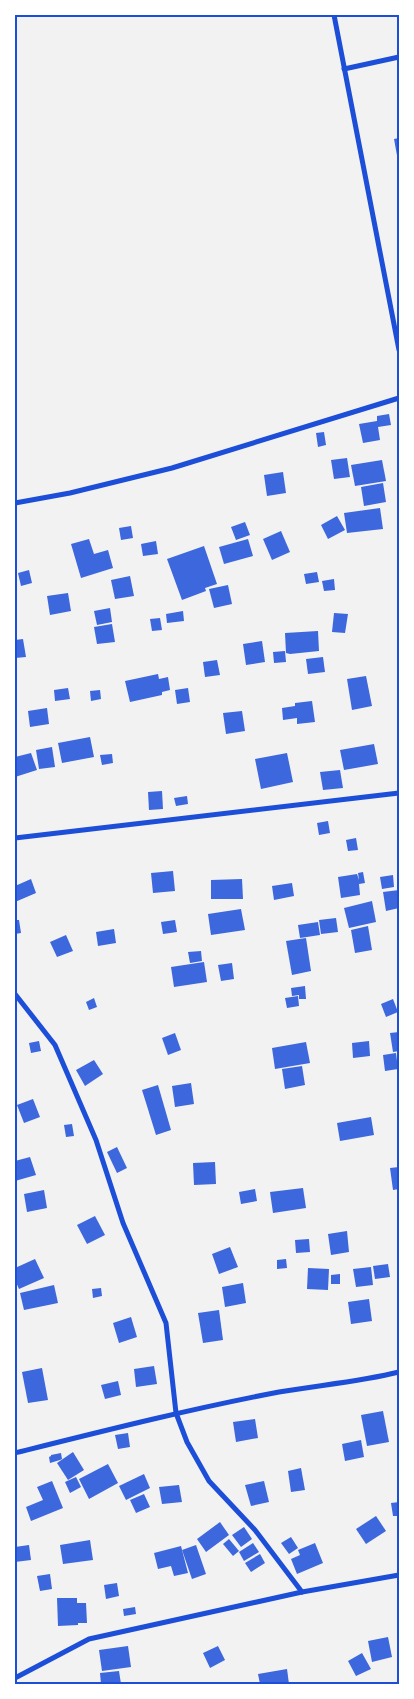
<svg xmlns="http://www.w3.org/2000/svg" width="414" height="1699" viewBox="0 0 414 1699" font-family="'Roboto Condensed',sans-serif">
<rect width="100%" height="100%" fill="#f2f2f2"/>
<!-- building -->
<g fill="#3d67dc">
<path d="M 399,138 L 399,161 L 398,161 L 394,139 Z"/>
<path d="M 389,414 L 391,425 L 378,427 L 380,440 L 363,443 L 359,424 L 377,421 L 377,416 Z"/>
<path d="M 324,432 L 326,445 L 318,447 L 316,433 Z"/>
<path d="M 347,458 L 350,477 L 334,479 L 331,460 Z"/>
<path d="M 382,460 L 386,481 L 355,486 L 351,465 Z"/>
<path d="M 283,472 L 286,493 L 267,496 L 264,475 Z"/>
<path d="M 383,483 L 386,502 L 364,506 L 361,487 Z"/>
<path d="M 380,508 L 383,529 L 347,533 L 344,513 Z"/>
<path d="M 337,516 L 345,530 L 328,539 L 321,525 Z"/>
<path d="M 245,522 L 250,535 L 236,540 L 231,527 Z"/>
<path d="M 131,526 L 133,538 L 121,540 L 119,528 Z"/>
<path d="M 281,531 L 290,552 L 272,560 L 263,539 Z"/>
<path d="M 89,539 L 94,554 L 108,550 L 113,568 L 81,578 L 71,544 Z"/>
<path d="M 248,539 L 253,556 L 224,564 L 219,547 Z"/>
<path d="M 156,541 L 158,554 L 143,556 L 141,544 Z"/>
<path d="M 204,546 L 217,584 L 205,588 L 206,591 L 182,600 L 167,559 Z"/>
<path d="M 29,570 L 32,583 L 21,586 L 18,573 Z"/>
<path d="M 317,572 L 319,582 L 306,584 L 304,574 Z"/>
<path d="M 130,576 L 134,596 L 115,599 L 111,580 Z"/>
<path d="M 334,579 L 335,590 L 324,591 L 322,581 Z"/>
<path d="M 228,585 L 232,604 L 214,608 L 209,589 Z"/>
<path d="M 68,593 L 71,611 L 50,615 L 47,596 Z"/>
<path d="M 110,608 L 112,622 L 97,625 L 94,611 Z"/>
<path d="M 183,611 L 184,621 L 167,623 L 166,614 Z"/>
<path d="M 334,613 L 348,614 L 345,633 L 332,632 Z"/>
<path d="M 160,618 L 162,630 L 152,631 L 150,619 Z"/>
<path d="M 112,624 L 115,642 L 97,644 L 94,627 Z"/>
<path d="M 318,631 L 319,651 L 290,654 L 286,653 L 285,633 Z"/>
<path d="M 23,639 L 26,657 L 15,658 L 15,640 Z"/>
<path d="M 262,641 L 265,662 L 246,665 L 243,644 Z"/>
<path d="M 285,651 L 286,662 L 274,663 L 273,652 Z"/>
<path d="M 323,657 L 325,672 L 308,674 L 306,659 Z"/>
<path d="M 217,660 L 220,675 L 205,677 L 203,662 Z"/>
<path d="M 158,674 L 159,679 L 168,677 L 170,690 L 162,692 L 162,695 L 130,702 L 125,681 Z"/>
<path d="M 366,676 L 372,706 L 352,710 L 347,679 Z"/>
<path d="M 68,688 L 70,699 L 55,701 L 54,690 Z"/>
<path d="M 188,688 L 190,702 L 177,704 L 175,690 Z"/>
<path d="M 100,690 L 101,699 L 91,701 L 90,691 Z"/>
<path d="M 312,701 L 315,722 L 297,724 L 297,718 L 283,720 L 282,708 L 295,706 L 295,703 Z"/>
<path d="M 47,708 L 49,724 L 30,727 L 28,711 Z"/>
<path d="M 242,711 L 245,731 L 226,734 L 223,713 Z"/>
<path d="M 90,737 L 94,757 L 62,763 L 58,743 Z"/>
<path d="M 374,744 L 378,764 L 344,770 L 340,750 Z"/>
<path d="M 52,747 L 55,767 L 39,769 L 36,750 Z"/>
<path d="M 31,753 L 37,770 L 15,777 L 15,757 Z"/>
<path d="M 287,753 L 293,782 L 261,789 L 255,759 Z"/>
<path d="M 112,754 L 113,763 L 102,765 L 100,755 Z"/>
<path d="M 340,770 L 343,788 L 323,790 L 320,772 Z"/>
<path d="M 162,791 L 163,809 L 149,810 L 148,792 Z"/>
<path d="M 187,796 L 188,804 L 176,806 L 174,798 Z"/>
<path d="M 328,821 L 330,833 L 319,835 L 317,823 Z"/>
<path d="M 356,838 L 358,850 L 348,851 L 346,840 Z"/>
<path d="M 173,871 L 175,891 L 153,893 L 151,873 Z"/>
<path d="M 363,872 L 365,883 L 359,884 L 360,895 L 341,898 L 338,877 L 357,874 L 359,880 L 358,873 Z"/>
<path d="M 393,875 L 394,887 L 382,889 L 380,877 Z"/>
<path d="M 31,879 L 36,893 L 15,902 L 15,886 Z"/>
<path d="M 242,879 L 243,899 L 211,899 L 211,880 Z"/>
<path d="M 292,883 L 294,896 L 274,900 L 272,886 Z"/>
<path d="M 399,890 L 399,908 L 386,911 L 383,892 Z"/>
<path d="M 372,901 L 376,922 L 349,928 L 344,908 Z"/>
<path d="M 241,909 L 245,930 L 211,935 L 208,914 Z"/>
<path d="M 336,918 L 338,932 L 321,934 L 319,920 Z"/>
<path d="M 15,920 L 19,920 L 21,933 L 15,934 Z"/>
<path d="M 175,920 L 177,932 L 163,934 L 161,922 Z"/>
<path d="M 318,922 L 320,935 L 300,938 L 298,925 Z"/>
<path d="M 368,926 L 372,950 L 355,953 L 351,930 Z"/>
<path d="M 114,929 L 116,943 L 98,946 L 96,932 Z"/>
<path d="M 66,935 L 73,951 L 57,957 L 50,942 Z"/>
<path d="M 306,938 L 311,971 L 292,975 L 286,941 Z"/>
<path d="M 201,951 L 202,961 L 190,963 L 188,952 Z"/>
<path d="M 204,962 L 207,982 L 174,987 L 171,967 Z"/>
<path d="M 232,963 L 234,979 L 221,981 L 218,965 Z"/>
<path d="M 305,986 L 306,999 L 299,999 L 299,995 L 292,996 L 291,988 Z"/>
<path d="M 298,996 L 299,1006 L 287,1008 L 285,998 Z"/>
<path d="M 94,998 L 97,1007 L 89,1010 L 86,1002 Z"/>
<path d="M 393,999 L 398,1012 L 386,1017 L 381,1004 Z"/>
<path d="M 399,1032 L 399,1051 L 393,1052 L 390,1033 Z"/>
<path d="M 175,1033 L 181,1050 L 168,1055 L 162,1038 Z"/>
<path d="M 39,1041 L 41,1051 L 31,1053 L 29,1043 Z"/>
<path d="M 369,1041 L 370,1056 L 353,1058 L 352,1043 Z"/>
<path d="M 306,1042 L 310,1063 L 275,1069 L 272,1048 Z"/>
<path d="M 396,1053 L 398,1069 L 385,1071 L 383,1055 Z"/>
<path d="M 94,1060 L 103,1074 L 85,1086 L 76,1070 Z"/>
<path d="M 302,1066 L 305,1085 L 285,1089 L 282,1069 Z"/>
<path d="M 191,1083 L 194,1104 L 175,1107 L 172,1086 Z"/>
<path d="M 158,1085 L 171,1130 L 156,1135 L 142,1090 Z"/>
<path d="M 33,1099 L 40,1117 L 24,1123 L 17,1105 Z"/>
<path d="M 371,1117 L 374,1135 L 340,1141 L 337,1123 Z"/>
<path d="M 72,1124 L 74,1136 L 66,1137 L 64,1125 Z"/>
<path d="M 117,1147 L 127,1168 L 117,1173 L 107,1152 Z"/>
<path d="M 30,1157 L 36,1175 L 15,1181 L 15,1161 Z"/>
<path d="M 215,1162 L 216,1184 L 194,1185 L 193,1163 Z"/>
<path d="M 399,1167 L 399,1189 L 393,1190 L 390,1168 Z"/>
<path d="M 303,1188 L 306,1208 L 273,1213 L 270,1192 Z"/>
<path d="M 255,1189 L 257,1201 L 241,1204 L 239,1192 Z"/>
<path d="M 44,1190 L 47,1208 L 27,1212 L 24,1194 Z"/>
<path d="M 95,1216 L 105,1235 L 87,1244 L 77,1225 Z"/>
<path d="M 347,1231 L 349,1252 L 331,1255 L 328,1234 Z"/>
<path d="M 309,1239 L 310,1252 L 296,1253 L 295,1240 Z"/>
<path d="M 230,1247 L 238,1267 L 219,1274 L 212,1254 Z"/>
<path d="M 35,1259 L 44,1278 L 19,1289 L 15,1280 L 15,1268 Z"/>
<path d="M 286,1259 L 287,1268 L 277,1269 L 277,1260 Z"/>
<path d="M 388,1264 L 390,1277 L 375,1279 L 373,1266 Z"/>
<path d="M 371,1267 L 373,1285 L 356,1287 L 353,1269 Z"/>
<path d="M 308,1268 L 329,1269 L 328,1290 L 307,1289 Z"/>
<path d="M 340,1274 L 340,1284 L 331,1284 L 331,1275 Z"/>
<path d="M 243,1283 L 246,1303 L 225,1307 L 222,1287 Z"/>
<path d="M 54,1285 L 58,1303 L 24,1310 L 20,1293 Z"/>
<path d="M 101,1288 L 102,1296 L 93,1298 L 92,1289 Z"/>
<path d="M 369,1299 L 372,1321 L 351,1324 L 348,1302 Z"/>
<path d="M 219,1310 L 223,1340 L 203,1343 L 198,1313 Z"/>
<path d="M 131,1317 L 137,1337 L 119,1343 L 113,1323 Z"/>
<path d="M 154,1366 L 157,1384 L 136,1387 L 134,1369 Z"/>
<path d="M 42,1368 L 48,1400 L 28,1403 L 22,1372 Z"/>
<path d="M 118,1381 L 121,1395 L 105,1399 L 101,1385 Z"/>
<path d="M 383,1411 L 389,1442 L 367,1446 L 361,1415 Z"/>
<path d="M 255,1419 L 258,1438 L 236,1442 L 233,1422 Z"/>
<path d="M 128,1433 L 130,1447 L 118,1449 L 115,1435 Z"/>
<path d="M 361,1440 L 364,1457 L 345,1461 L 342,1444 Z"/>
<path d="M 73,1452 L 84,1470 L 68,1480 L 57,1463 Z"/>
<path d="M 61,1453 L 62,1459 L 60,1460 L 50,1463 L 49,1457 L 51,1456 L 51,1455 Z"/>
<path d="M 108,1464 L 118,1483 L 89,1499 L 79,1479 Z"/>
<path d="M 301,1468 L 305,1490 L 291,1492 L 288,1471 Z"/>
<path d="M 144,1474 L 150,1488 L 126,1500 L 119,1486 Z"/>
<path d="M 76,1477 L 81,1487 L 70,1493 L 65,1482 Z"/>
<path d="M 52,1481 L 63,1508 L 31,1521 L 26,1507 L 43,1500 L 37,1487 Z"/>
<path d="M 264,1481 L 269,1502 L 251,1506 L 245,1485 Z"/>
<path d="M 179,1485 L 182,1502 L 162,1504 L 159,1487 Z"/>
<path d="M 144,1494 L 150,1507 L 136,1513 L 130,1500 Z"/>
<path d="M 399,1502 L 399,1516 L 393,1516 L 391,1503 Z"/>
<path d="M 376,1516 L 386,1531 L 366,1544 L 356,1529 Z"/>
<path d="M 220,1522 L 229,1535 L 206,1552 L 197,1539 Z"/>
<path d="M 244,1527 L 252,1539 L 241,1547 L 232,1535 Z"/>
<path d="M 291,1537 L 298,1548 L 289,1554 L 281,1543 Z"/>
<path d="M 229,1539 L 239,1551 L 233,1556 L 223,1544 Z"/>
<path d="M 90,1540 L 93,1560 L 63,1564 L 60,1545 Z"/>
<path d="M 253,1543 L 259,1552 L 244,1561 L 239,1552 Z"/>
<path d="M 315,1543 L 323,1563 L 297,1574 L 291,1559 L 300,1555 L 298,1550 Z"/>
<path d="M 29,1545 L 31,1560 L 15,1562 L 15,1547 Z"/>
<path d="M 196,1545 L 206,1574 L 192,1579 L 182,1550 Z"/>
<path d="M 181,1546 L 188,1573 L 174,1576 L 171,1566 L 158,1569 L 154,1553 Z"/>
<path d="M 260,1554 L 265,1563 L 251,1572 L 245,1563 Z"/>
<path d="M 50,1574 L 52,1589 L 40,1591 L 37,1576 Z"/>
<path d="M 117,1583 L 119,1596 L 106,1599 L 104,1585 Z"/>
<path d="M 57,1598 L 77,1598 L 77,1603 L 86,1603 L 87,1623 L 78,1623 L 78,1625 L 58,1626 Z"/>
<path d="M 135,1607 L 136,1614 L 124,1616 L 123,1609 Z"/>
<path d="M 388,1637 L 392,1657 L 372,1662 L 368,1641 Z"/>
<path d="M 128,1646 L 131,1667 L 102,1671 L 99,1650 Z"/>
<path d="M 218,1646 L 225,1660 L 210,1668 L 203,1653 Z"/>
<path d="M 362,1653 L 371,1669 L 356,1676 L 348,1661 Z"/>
<path d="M 287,1669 L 289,1684 L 260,1684 L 258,1674 Z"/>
<path d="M 119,1671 L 121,1684 L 101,1684 L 100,1673 Z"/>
</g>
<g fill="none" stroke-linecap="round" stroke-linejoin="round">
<!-- minor -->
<g stroke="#1d4ed8" stroke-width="5">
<path d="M 334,15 L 399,350"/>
<path d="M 344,69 L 399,57"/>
<path d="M 15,503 L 70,493 L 172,468 L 399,398"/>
<path d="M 15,838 L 399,793"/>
<path d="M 15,994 L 55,1045 L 96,1140 L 123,1223 L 166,1323 L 176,1413 L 187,1442 L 209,1481 L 255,1530 L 302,1592"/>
<path d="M 15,1453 C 103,1431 190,1409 279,1392 C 319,1385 359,1382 399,1372"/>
<path d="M 15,1678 L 89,1639 L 302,1592 L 399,1575"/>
</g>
</g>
<!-- border -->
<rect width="414" height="1699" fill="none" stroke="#ffffff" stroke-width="32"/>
<rect x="16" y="16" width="382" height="1667" fill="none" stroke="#1d4ed8" stroke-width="2"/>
</svg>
